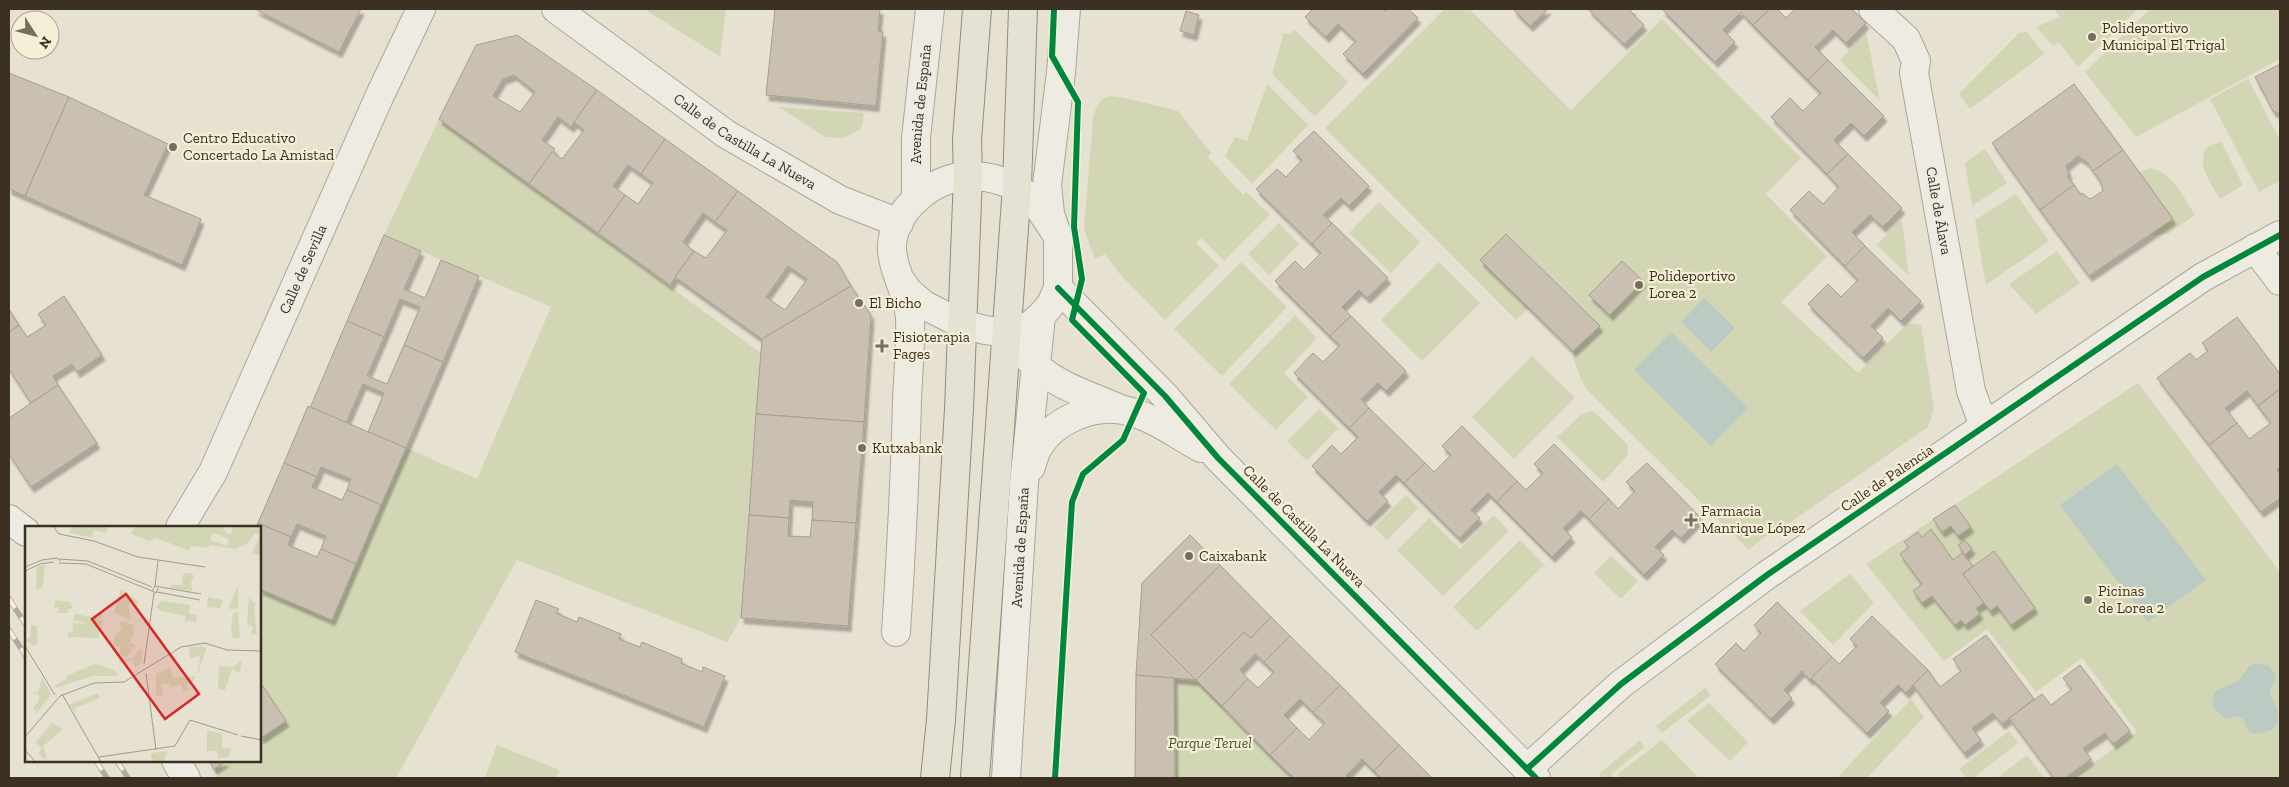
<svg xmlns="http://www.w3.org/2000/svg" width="2289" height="787" viewBox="0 0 2289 787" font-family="'Zilla Slab',serif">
<defs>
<filter id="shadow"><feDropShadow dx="3" dy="5.5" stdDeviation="1" flood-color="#0004"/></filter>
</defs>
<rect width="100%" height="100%" fill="#e6e1d1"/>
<!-- green -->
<g fill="#d3d6b4">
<path d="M 644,9 L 726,9 L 720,56 L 719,56 Z"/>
<path d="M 1445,9 L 1469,9 L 1571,110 L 1662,19 L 1801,158 L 1766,194 L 1827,256 L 1781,302 L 1858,373 L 1908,323 L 1921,325 L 1934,408 L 1928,427 L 1775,533 L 1764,537 L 1749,550 L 1588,391 L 1581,379 L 1572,355 L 1573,351 L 1529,308 L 1516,320 L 1325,128 Z"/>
<path d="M 2054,9 L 2138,9 L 2078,67 L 2059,42 L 2053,46 L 2036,27 L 2060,17 Z"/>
<path d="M 2150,9 L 2280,9 L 2280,59 L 2136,137 L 2085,72 Z"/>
<path d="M 1295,30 L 1348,82 L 1315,117 L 1272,74 L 1284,33 L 1290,34 Z"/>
<path d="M 1866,32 L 1880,101 L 1840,60 Z"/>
<path d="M 2027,32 L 2044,54 L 1970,109 L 1959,94 L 2019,33 Z"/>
<path d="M 2248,79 L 2280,140 L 2280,181 L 2259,192 L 2210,99 Z"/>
<path d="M 1267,84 L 1308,125 L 1252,184 L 1225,156 L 1235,137 L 1247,141 Z"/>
<path d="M 1111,96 L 1125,98 L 1178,111 L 1211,153 L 1208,157 L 1243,195 L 1246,192 L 1270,215 L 1224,261 L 1201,238 L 1196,243 L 1219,266 L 1165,320 L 1119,273 L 1105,254 L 1095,259 L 1084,229 L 1093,119 C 1095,108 1099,98 1111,96 Z"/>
<path d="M 779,107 L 864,113 L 861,129 L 844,138 L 825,137 Z"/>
<path d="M 439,119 L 761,353 L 741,618 L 727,642 L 517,560 L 396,778 L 219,778 L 214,769 L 226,761 L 260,761 L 260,738 L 286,721 L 260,682 L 260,589 L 332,620 L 406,448 L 477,479 L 551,307 L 384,235 Z"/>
<path d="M 2221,141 L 2243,185 L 2220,199 C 2212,185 2196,165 2206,148 Z"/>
<path d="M 1985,149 L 2007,183 L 1972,206 L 1965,163 Z"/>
<path d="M 2151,168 C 2174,174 2183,197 2195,215 L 2168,234 L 2150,235 L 2172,219 L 2139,172 Z"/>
<path d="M 2016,194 L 2049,241 L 1986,285 L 1975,220 Z"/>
<path d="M 1379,202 L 1420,242 L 1391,273 L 1349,233 Z"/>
<path d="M 1899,221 L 1902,221 L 1909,276 L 1877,245 Z"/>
<path d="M 1279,223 L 1299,244 L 1269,275 L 1248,254 Z"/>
<path d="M 2057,251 L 2080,283 L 2036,314 L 2009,284 Z"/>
<path d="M 1241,262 L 1287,307 L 1222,376 L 1174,329 Z"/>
<path d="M 1439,262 L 1480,303 L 1422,361 L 1381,320 Z"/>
<path d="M 1295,315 L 1317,338 L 1284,373 L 1308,397 L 1276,430 L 1229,384 Z"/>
<path d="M 1532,356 L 1575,398 L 1514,459 L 1472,417 Z"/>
<path d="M 2138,383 L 2280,572 L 2280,778 L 2073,778 L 2137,732 L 2082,658 L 2036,692 L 1987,629 L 1944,661 L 1866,564 Z"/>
<path d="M 1319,409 L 1338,428 L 1307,461 L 1287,441 Z"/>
<path d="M 1593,411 L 1628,445 L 1627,456 L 1603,482 L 1557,437 L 1582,414 Z"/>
<path d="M 1406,495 L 1418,508 L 1387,540 L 1374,527 Z"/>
<path d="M 1494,515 L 1509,531 L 1443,596 L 1397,550 L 1429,518 L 1460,549 Z"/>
<path d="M 1520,540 L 1544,565 L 1477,631 L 1453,607 Z"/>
<path d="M 1611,556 L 1638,581 L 1621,599 L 1594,573 Z"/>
<path d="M 1850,574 L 1874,603 L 1833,645 L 1800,611 Z"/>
<path d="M 1174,678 L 1196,680 L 1294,778 L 1175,778 Z"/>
<path d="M 1705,688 L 1711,695 L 1662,733 L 1656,726 Z"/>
<path d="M 1911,699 L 1924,717 L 1867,778 L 1837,778 Z"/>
<path d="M 1709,703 L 1748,742 L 1730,761 L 1687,721 Z"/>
<path d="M 2009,731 L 2018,743 L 1973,778 L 1967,778 L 1959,769 Z"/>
<path d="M 1640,740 L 1645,747 L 1611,774 L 1614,778 L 1603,778 L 1599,774 Z"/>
<path d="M 1662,740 L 1699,778 L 1621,778 L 1617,775 Z"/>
<path d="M 497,745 L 560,770 L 556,778 L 485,778 Z"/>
<path d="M 2027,755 L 2044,778 L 1997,778 Z"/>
</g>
<!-- water -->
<g fill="#bbcbc3">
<path d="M 1704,298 L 1735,328 L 1711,352 L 1681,322 Z"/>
<path d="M 1671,332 L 1748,408 L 1711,446 L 1634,370 Z"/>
<path d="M 2117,464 L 2206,580 L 2148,622 L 2060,505 Z"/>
<path d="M 2254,663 L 2269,666 L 2276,676 L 2270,693 C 2272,700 2277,705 2278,711 C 2282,730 2265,735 2250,733 L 2245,726 L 2244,720 L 2237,716 L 2225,719 L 2213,707 C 2210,683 2227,690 2239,680 C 2246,674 2244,669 2254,663 Z"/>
</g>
<!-- building -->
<g fill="#cac0b2" stroke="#a79d90" fill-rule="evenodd" filter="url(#shadow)">
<path d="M 255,9 L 361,9 L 339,52 Z"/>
<path d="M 775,9 L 880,9 L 878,31 L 883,32 L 876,106 L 766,95 Z"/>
<path d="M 1313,9 L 1383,9 L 1385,11 L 1387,9 L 1408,9 L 1418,18 L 1363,74 L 1343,54 L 1356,41 L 1338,24 L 1326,37 L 1305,17 Z"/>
<path d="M 1513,9 L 1548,9 L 1530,26 Z"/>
<path d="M 1588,9 L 1633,9 L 1630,11 L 1644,25 L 1624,44 Z"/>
<path d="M 1662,9 L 1770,9 L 1753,25 L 1741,12 L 1723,30 L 1735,42 L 1715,62 Z"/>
<path d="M 1770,9 L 1777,9 L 1786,18 L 1795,9 L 1852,9 L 1866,23 L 1846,43 L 1833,30 L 1815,47 L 1828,60 L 1808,80 L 1753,25 Z"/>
<path d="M 1186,11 L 1199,15 L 1194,35 L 1180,31 Z"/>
<path d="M 517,35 L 597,90 L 571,127 L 558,117 L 542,140 L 555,149 L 529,184 L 439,119 L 476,45 ZM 514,75 L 535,92 L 520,112 L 493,96 L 503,79 Z"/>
<path d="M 1828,60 L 1884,116 L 1864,136 L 1851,123 L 1834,140 L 1848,154 L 1827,174 L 1771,117 L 1790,98 L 1803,111 L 1821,93 L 1808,80 Z"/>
<path d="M 2280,64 L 2280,114 L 2273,111 L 2255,77 Z"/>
<path d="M 9,73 L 69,97 L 25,196 L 9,189 Z"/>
<path d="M 2074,84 L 2123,150 L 2093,171 L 2087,162 L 2078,156 L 2066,166 L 2069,175 L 2067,176 L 2074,185 L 2040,210 L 1992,143 Z"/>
<path d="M 597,90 L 665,139 L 641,174 L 628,165 L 613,186 L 625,195 L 598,233 L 529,184 L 552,152 L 562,159 L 584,130 L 574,122 Z"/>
<path d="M 69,97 L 168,144 L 144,195 L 201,219 L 182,265 L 25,196 Z"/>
<path d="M 1314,131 L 1369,186 L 1349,206 L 1341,198 L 1323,215 L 1332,223 L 1312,244 L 1256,189 L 1277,169 L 1286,177 L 1302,160 L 1293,151 Z"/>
<path d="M 665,139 L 738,191 L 715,222 L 703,213 L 683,242 L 694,251 L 670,285 L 598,233 L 625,195 L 638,204 L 653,183 L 641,174 Z"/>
<path d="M 2123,150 L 2173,219 L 2089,276 L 2040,210 L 2074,185 L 2081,195 L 2082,193 L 2090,199 L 2103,191 L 2100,181 L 2093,171 Z"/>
<path d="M 1848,154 L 1902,208 L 1883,227 L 1870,215 L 1852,232 L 1865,246 L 1845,266 L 1790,210 L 1809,191 L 1823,204 L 1839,187 L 1827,174 Z"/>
<path d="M 738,191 L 837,262 L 851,286 L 762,339 L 675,277 L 694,251 L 706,258 L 727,230 L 715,222 ZM 788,266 L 807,279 L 785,310 L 766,297 Z"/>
<path d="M 1332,223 L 1388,278 L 1367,298 L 1359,290 L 1342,307 L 1351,316 L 1330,336 L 1275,281 L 1295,261 L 1304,270 L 1321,253 L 1312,244 Z"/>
<path d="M 1506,234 L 1600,326 L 1573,351 L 1480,260 Z"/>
<path d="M 384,235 L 421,251 L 404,289 L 425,298 L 441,260 L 479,276 L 443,362 L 404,345 L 420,307 L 400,299 L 384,337 L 347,321 Z"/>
<path d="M 1865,246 L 1921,301 L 1901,321 L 1888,308 L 1871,326 L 1883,338 L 1863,358 L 1808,304 L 1828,284 L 1841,297 L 1858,280 L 1845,266 Z"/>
<path d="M 1622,261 L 1643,281 L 1610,315 L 1589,295 Z"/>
<path d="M 851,286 L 871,315 L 864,422 L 756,414 L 762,339 Z"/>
<path d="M 64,296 L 102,355 L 77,372 L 72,364 L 53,376 L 58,385 L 31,403 L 9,369 L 9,332 L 19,325 L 27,337 L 46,325 L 38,314 Z"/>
<path d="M 9,309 L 19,325 L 9,332 Z"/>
<path d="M 1351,316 L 1406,371 L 1386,391 L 1378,383 L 1361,399 L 1369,408 L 1349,428 L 1294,373 L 1313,353 L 1323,362 L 1340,345 L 1330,336 Z"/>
<path d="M 2237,317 L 2280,374 L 2280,389 L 2258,406 L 2247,391 L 2225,408 L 2237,423 L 2209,445 L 2157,378 L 2190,353 L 2196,360 L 2208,351 L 2202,343 Z"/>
<path d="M 347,321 L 384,337 L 367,376 L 387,384 L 404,345 L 443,362 L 406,448 L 368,432 L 384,393 L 363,384 L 346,423 L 310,408 Z"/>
<path d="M 58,385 L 97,443 L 31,487 L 9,454 L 9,418 Z"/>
<path d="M 2280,389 L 2280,467 L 2277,470 L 2280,474 L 2280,498 L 2261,512 L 2209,445 L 2237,423 L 2249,439 L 2271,423 L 2258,406 Z"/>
<path d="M 308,406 L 406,448 L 381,505 L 347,490 L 351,479 L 321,467 L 317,477 L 284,463 Z"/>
<path d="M 1369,408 L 1425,463 L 1404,483 L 1396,475 L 1379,492 L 1388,501 L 1367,521 L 1312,466 L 1332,445 L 1341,454 L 1358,437 L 1349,428 Z"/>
<path d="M 756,414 L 864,422 L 856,523 L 812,520 L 813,502 L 790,500 L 789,518 L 749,515 Z"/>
<path d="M 1462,426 L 1517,481 L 1497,502 L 1488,493 L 1471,510 L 1480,518 L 1459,538 L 1404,483 L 1425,463 L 1434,472 L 1451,455 L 1442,446 Z"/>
<path d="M 1554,444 L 1609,499 L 1589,519 L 1581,511 L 1563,528 L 1572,537 L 1552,557 L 1497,502 L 1517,481 L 1526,490 L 1543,473 L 1534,464 Z"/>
<path d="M 284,463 L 317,477 L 312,487 L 342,500 L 347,490 L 381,505 L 356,564 L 321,549 L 326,536 L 297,524 L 291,537 L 258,523 Z"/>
<path d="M 1647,463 L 1701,518 L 1681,538 L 1672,530 L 1655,547 L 1664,555 L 1644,575 L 1589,519 L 1609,499 L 1618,509 L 1635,491 L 1626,482 Z"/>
<path d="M 1955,505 L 1971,527 L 1958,536 L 1951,526 L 1942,532 L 1933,519 Z"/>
<path d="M 749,515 L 789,518 L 788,536 L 810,537 L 812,520 L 856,523 L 848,626 L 741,618 Z"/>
<path d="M 258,523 L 291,537 L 288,545 L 317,557 L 321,549 L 356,564 L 332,620 L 260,589 L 260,527 L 256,527 Z"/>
<path d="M 1931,529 L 1953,560 L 1962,553 L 1973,566 L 1963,574 L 1984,603 L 1976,608 L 1980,614 L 1965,625 L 1961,620 L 1955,625 L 1932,596 L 1922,603 L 1913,591 L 1922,584 L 1900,554 L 1909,547 L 1904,542 L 1918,532 L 1922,537 Z"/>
<path d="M 1190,535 L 1220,565 L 1151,635 L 1196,680 L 1136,675 L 1142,583 Z"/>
<path d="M 1965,540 L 1972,549 L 1965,555 L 1958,545 Z"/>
<path d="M 1994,551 L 2035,608 L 2011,625 L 1997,606 L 1990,611 L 1963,574 Z"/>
<path d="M 1220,565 L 1271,617 L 1251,638 L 1244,632 L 1196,680 L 1151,635 Z"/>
<path d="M 536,600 L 559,609 L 556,613 L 577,622 L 579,617 L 621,634 L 619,639 L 640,647 L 642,642 L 682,659 L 681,663 L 702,672 L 703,667 L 725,676 L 704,727 L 515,652 Z"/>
<path d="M 1777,602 L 1832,657 L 1810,680 L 1802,671 L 1784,690 L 1792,698 L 1771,719 L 1715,664 L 1736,643 L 1744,651 L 1761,633 L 1754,625 Z"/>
<path d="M 1872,616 L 1928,670 L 1906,693 L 1898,685 L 1880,703 L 1889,711 L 1867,733 L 1811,678 L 1832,657 L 1839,664 L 1857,646 L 1850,639 Z"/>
<path d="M 1271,617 L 1290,636 L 1264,662 L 1255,654 L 1240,670 L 1248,679 L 1222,706 L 1196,680 L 1244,632 L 1251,638 Z"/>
<path d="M 1986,635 L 2034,699 L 2002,724 L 1993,713 L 1972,728 L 1981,740 L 1964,753 L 1913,685 L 1928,670 L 1940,687 L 1961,671 L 1953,659 Z"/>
<path d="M 1290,636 L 1340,685 L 1313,712 L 1300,699 L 1284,715 L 1297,728 L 1270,755 L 1222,706 L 1248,679 L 1258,688 L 1274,672 L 1264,662 Z"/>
<path d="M 2080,665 L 2130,731 L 2113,744 L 2105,733 L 2083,748 L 2091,759 L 2065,778 L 2054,778 L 2009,718 L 2042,694 L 2051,705 L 2072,689 L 2063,678 Z"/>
<path d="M 1136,675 L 1174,678 L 1175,778 L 1135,778 Z"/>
<path d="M 260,682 L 286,721 L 261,738 L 260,737 Z"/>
<path d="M 1340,685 L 1399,745 L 1374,771 L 1362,759 L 1346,776 L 1348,778 L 1294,778 L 1270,755 L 1297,728 L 1309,740 L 1325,723 L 1313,712 Z"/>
<path d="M 1399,745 L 1432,778 L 1381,778 L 1374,771 Z"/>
<path d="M 209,761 L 226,761 L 214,769 Z"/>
</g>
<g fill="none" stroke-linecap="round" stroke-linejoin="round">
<!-- minor casing -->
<g stroke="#aca699" stroke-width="30">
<g id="minor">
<path id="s1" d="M 556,9 L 726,134 L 840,200 L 899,223"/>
<path id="s2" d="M 1873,9 L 1906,39 L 1916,61 L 1914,73 L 1971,391 L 1984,426"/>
<path id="s3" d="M 916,199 L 916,138 L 930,9"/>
<path d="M 2255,248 L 2280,281"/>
<path d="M 901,281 L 908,291 L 924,305 L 962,324 L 985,330 L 1005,333 L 1028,327 L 1041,316 L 1051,304 L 1058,288 L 1058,237 L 1050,214 L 1047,185 L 1061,72 L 1066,9"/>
<path d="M 1058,288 L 1165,396 L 1218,458 L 1536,778"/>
<path d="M 1026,356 C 1050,384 1086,394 1118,408"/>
<path d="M 1031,467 C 1033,460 1035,452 1039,446 C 1055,420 1093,404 1123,410 C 1151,415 1177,435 1201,448"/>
<path d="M 9,519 L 26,532"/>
<path id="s4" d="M 180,527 L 213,472 L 380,95 L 421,9"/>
<path d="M 896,632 C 901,555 905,478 907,401 C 908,374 911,345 910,318 C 909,297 890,265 892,245 C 894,207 939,173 975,176 C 1020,179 1036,200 1058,237"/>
<path d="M 176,761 L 186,778"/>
<path d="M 1527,769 L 1621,684 L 1767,575 L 2203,277 L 2280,235"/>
<path id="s5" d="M 1006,778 L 1024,483 L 1041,316"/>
</g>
</g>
<!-- major casing -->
<g stroke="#918c80" stroke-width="30">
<g id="major">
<path d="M 935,778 L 941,720 L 959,409 L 968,175 L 967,140 L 977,9"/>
<path d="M 975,778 L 1017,186 L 1023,9"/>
</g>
</g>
<!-- minor -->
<use href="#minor" stroke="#eeebe2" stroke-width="28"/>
<!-- major -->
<use href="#major" stroke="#e5e2d4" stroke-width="28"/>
<!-- rail casing -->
<g stroke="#aeaba2" stroke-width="5.5">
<g id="rail">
<path d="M 9,599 L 26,625"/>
<path d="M 9,630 L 26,656"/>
<path d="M 96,761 L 107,778"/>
<path d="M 117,761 L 128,778"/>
</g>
</g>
<!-- rail -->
<use href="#rail" stroke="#f6efd8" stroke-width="4" stroke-dasharray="11" stroke-linecap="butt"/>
<!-- cycleway casing -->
<g stroke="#f6efd8" stroke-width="9">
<g id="cycleway">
<path d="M 1054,9 L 1052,56 L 1078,102 L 1074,227 L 1082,279 L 1072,320 L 1144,393 L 1123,440 L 1083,474 L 1072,502 L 1055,778"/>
<path d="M 1058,288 L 1165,396 L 1218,458 L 1536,778"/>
<path d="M 1527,769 L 1621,684 L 1767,575 L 2203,277 L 2280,235"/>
</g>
</g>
<!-- cycleway -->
<use href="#cycleway" stroke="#00873e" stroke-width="6"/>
</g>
<!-- markers -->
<g fill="#776e5f" stroke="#f6efd8" stroke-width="2">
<circle cx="2092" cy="37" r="5"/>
<circle cx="173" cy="147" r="5"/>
<circle cx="1639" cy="285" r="5"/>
<circle cx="859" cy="303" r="5"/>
<path d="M879.5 338.5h5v5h5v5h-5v5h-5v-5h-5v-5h5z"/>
<circle cx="862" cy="448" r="5"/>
<path d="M1688.5 512.5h5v5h5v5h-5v5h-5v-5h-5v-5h5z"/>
<circle cx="1189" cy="556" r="5"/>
<circle cx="2088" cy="600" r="5"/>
</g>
<g text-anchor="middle" stroke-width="4.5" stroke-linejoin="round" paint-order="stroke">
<!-- poi labels -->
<g font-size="15" fill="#3b3021" stroke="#f6efd8" text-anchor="start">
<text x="2102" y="33">Polideportivo<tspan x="2102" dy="17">Municipal El Trigal</tspan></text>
<text x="183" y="143">Centro Educativo<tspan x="183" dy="17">Concertado La Amistad</tspan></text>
<text x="1649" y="281">Polideportivo<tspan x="1649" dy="17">Lorea 2</tspan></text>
<text x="869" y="308">El Bicho</text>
<text x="893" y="342">Fisioterapia<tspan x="893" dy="17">Fages</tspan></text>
<text x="872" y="453">Kutxabank</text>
<text x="1701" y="516">Farmacia<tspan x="1701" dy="17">Manrique López</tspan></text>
<text x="1199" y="561">Caixabank</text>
<text x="2098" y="596">Picinas<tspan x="2098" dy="17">de Lorea 2</tspan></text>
</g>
<!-- street labels -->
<g font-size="15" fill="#3b3021" stroke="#f6efd8">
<text dy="5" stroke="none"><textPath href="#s3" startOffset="95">Avenida de España</textPath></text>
<text dy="5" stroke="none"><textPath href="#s1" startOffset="231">Calle de Castilla La Nueva</textPath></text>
<text dy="5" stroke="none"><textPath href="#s2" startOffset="221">Calle de Álava</textPath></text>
<text dy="5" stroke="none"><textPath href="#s4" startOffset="286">Calle de Sevilla</textPath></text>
<text transform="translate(1887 478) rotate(-34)" y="5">Calle de Palencia</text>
<text transform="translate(1304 526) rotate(45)" y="5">Calle de Castilla La Nueva</text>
<text dy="5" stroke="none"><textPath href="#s5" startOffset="231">Avenida de España</textPath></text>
</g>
<!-- park labels -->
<g font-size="15" font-style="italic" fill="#485728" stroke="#f6efd8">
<text x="1210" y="748">Parque Teruel</text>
</g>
</g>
<!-- overview -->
<g transform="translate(25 526)">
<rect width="236" height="236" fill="#e6e1d1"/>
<path d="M 49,0 L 82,0 L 83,1 L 81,7 L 69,4 L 67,12 L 43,6 ZM 110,0 L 201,0 L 199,4 L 205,9 L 209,0 L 236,0 L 236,30 L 227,27 L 235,9 L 230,7 L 223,17 L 211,23 L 185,19 L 183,22 L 166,20 L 164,25 L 132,12 L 124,15 L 106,8 ZM 188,7 L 204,13 L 203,20 L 185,14 ZM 20,39 L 17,64 L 15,62 L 11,64 L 12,40 ZM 160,47 L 167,47 L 169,52 L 166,56 L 167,65 L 145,62 L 146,59 L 158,59 L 157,50 ZM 217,50 L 213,61 L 213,82 L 203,83 ZM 96,63 L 113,75 L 112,81 L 108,80 L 112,78 L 104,77 L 105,94 L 89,87 ZM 224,70 L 228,77 L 232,77 L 229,81 L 232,108 L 226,109 L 228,101 L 222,97 ZM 183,71 L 198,74 L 195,82 L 182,81 ZM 31,74 L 45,76 L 48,82 L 43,83 L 42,87 L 33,87 L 34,82 L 29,81 ZM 136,75 L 165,79 L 164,88 L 172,89 L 171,96 L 160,95 L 160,90 L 137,85 L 131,81 ZM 74,87 L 78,90 L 74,93 L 78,95 L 76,102 L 82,103 L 74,103 L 74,112 L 43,111 L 43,106 L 47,107 L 48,97 L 61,98 L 48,94 L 50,88 L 72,92 ZM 208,87 L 213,87 L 215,112 L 208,112 L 206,105 ZM 97,95 L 108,99 L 109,111 L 107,110 L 105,116 L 110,119 L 110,122 L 105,121 L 107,127 L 104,126 L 103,131 L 95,130 L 95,135 L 108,132 L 113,125 L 118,124 L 116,137 L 110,142 L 108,134 L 94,137 L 95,121 L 88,120 L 90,109 L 96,105 L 97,100 L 93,99 ZM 6,99 L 12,100 L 13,117 L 8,120 L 1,114 L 5,111 ZM 177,120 L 181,123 L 172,150 L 176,125 L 175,130 L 165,132 L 164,121 ZM 217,134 L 215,147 L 207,143 L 200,164 L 193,163 L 194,140 L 208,141 ZM 70,138 L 89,144 L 94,150 L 67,150 L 31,162 L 30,159 L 43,152 L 41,150 ZM 145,141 L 148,152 L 171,150 L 166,159 L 162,158 L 161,161 L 165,163 L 159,166 L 156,159 L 146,161 L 145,157 L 136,159 L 138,169 L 131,170 L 131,148 ZM 17,151 L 26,168 L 12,187 L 8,181 L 14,175 L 14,169 L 7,166 L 13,166 ZM 73,167 L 75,172 L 50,182 L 52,188 L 44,179 ZM 27,197 L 38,203 L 18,220 L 22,233 L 19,233 L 13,227 L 17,223 L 11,216 ZM 182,204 L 197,208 L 197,222 L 207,222 L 203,232 L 193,232 L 192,225 L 182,225 ZM 142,225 L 139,236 L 130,236 L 126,232 L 126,227 Z" fill="#d3d6b4" fill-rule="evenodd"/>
<path fill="none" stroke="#a29a8b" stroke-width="1" d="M 28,0 L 34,8 L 69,15 L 113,31 L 180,41M 34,33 L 63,35 L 127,61M 34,37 L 61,38 L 127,65M 0,41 L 17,34 L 32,32 L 35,35M 0,45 L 15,38 L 29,36M 130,60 L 133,35M 133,62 L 131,67 L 127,65 L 130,60 L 176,68M 132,66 L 175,74M 0,120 L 30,169M 119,138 L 129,67M 121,147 L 131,224M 37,168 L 76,236M 216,210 L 237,214M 0,211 L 35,170 L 69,157 L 99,156 L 156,121 L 180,117 L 202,124 L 237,125M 0,224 L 11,236M 74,231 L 150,220 L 165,194 L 213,209"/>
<path fill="#d62828" fill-opacity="0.15" stroke="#d62828" stroke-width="2.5" d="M 101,68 L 174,168 L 140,193 L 67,93 Z"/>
<rect width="236" height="236" fill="none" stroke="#3b3021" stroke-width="2.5"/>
</g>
<!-- border -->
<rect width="2289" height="787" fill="none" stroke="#3b3021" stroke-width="20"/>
<!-- north arrow -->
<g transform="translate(35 35) rotate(126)"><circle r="24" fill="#f6efd8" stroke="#aba38f"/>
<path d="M0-4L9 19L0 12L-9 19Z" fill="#776e5f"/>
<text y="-8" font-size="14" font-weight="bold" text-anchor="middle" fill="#3b3021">N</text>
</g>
</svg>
